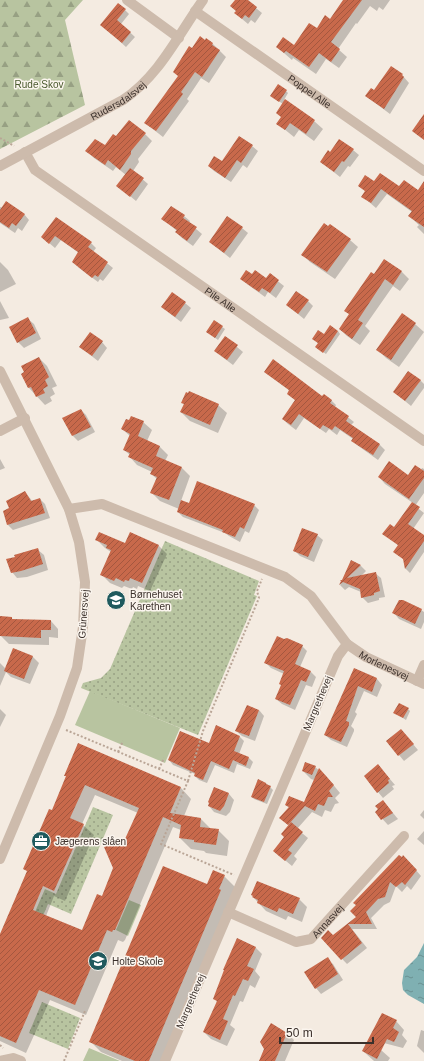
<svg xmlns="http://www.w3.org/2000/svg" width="424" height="1061" viewBox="0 0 424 1061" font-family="Helvetica,sans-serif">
<defs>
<pattern id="forest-firs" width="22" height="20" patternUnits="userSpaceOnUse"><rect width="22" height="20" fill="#b8c4a0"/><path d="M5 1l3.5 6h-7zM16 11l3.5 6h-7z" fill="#97a083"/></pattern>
<pattern id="park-dots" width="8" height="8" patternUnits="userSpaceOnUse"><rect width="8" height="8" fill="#b8c4a0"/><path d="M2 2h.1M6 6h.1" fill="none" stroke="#97a083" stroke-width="1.8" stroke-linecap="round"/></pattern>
<pattern id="water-ripples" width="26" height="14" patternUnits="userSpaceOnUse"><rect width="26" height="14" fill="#7fb0b2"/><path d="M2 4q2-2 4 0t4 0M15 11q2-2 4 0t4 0" fill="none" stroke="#699091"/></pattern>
<pattern id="building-hatch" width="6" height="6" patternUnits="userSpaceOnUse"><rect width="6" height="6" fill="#c8694b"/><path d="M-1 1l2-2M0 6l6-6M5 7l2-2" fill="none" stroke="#a4573f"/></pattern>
</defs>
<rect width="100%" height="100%" fill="#f4ebe1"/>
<!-- grass -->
<g fill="#b8c4a0">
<path d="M 90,691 L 180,728 L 165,763 L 75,725 Z"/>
<path d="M 129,900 L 141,905 L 128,936 L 116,930 Z"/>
<path d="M 89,1048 L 120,1061 L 83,1061 Z"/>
</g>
<!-- forest -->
<path fill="url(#forest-firs)" d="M 0,0 L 83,0 L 65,20 L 85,105 L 0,149 Z"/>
<!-- park -->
<g fill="url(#park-dots)">
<path d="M 165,541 L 259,581 L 254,595 L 257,596 L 198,735 L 81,688 L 83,683 L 101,678 L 110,669 Z"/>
<path d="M 93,807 L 113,815 L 71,914 L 48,904 L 36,932 L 28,928 L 45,889 L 56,894 Z"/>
<path d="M 42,1002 L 80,1018 L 68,1049 L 29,1033 Z"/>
</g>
<!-- water -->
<path fill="url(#water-ripples)" d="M 424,943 L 424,1004 L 408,995 L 403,990 L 402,983 L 404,970 L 417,957 Z"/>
<!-- shadow -->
<g fill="#0003" fill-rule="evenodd">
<path d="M 236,0 L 246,0 L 262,13 L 255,23 L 251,20 L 248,24 L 235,13 L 237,11 Z"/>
<path d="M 344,0 L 390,0 L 383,10 L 379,7 L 377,11 L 370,6 L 357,24 L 356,23 L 338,49 L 347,57 L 339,68 L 326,59 L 316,74 L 293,58 L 292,60 L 277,47 L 294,46 L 330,20 Z"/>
<path d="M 125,10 L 129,14 L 121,24 L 135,37 L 126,47 L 106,29 Z"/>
<path d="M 206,40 L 213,44 L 226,57 L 209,83 L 201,78 L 187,99 L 189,101 L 163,137 L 145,123 L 179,77 L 193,50 Z"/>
<path d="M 392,67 L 402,75 L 409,83 L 390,114 L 366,96 L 375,91 Z"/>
<path d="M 286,91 L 288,93 L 284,100 L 314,121 L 323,129 L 314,141 L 299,130 L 294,137 L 278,124 L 282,117 L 283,104 L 274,98 Z"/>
<path d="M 145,134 L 152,141 L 138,159 L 139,162 L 133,171 L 148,184 L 136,201 L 118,186 L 126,175 L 116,167 L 113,171 L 94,158 L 87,151 L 105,147 L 117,138 Z"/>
<path d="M 252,146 L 258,151 L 247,168 L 243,165 L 231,182 L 214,171 L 209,166 L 222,163 Z"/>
<path d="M 353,150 L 359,155 L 350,167 L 348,166 L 340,177 L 321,162 L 330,153 Z"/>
<path d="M 374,183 L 418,191 L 424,189 L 424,234 L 417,227 L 419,225 L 409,216 L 412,212 L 387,194 L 376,208 L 362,196 L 366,192 L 359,186 Z"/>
<path d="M 0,207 L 24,214 L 29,220 L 22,231 L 18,228 L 15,233 L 0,223 Z"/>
<path d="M 184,216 L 190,221 L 189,223 L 202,234 L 193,246 L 182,238 L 176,232 L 177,231 L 163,219 Z"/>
<path d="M 57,218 L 91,243 L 96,248 L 93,252 L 113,268 L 103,281 L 100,279 L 98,282 L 78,267 L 79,253 L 61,240 L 55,248 L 42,237 Z"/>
<path d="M 242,228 L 248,233 L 230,258 L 210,242 Z"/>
<path d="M 350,240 L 358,247 L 335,279 L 310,262 L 303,255 Z"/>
<path d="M 385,260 L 402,272 L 409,279 L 400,291 L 393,286 L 365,326 L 370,331 L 360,345 L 347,336 L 340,329 L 350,315 L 346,311 Z"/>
<path d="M 0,262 L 8,270 L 16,284 L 0,292 Z"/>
<path d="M 270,275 L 284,286 L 276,298 L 268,292 L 265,297 L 247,284 L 266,280 Z"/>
<path d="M 0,301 L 9,318 L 0,320 Z"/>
<path d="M 308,301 L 313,306 L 304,319 L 287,305 Z"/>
<path d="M 185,303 L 191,308 L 181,322 L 168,312 Z"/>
<path d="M 28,319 L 34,324 L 41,339 L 24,348 L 18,342 Z"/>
<path d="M 215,322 L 225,329 L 218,340 L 210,334 Z"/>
<path d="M 415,324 L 424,332 L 399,367 L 386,358 L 378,350 Z"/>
<path d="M 338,331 L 340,334 L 326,354 L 319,349 L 319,344 L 313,339 Z"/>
<path d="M 225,337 L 243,352 L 233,365 L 221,356 Z"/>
<path d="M 102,342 L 107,348 L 98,361 L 80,347 Z"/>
<path d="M 39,358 L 47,366 L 57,386 L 52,388 L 55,394 L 50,397 L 52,401 L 45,405 L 29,388 L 22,374 Z"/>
<path d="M 265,372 L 331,400 L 336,405 L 335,407 L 354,422 L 351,425 L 380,445 L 385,450 L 378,460 L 357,445 L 352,440 L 353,439 L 340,430 L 337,435 L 329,429 L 326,433 L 304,418 L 296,430 L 288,424 L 283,419 L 296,401 L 288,394 L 290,391 Z"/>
<path d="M 420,380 L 424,384 L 424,388 L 411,406 L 394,392 Z"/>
<path d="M 182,402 L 218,405 L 227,413 L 218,433 L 190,421 L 181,412 L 184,404 Z"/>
<path d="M 81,410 L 86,415 L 95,432 L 78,441 L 73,436 L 64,419 Z"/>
<path d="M 143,422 L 152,430 L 147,441 L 160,447 L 168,455 L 165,461 L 182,468 L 190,476 L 181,501 L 189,504 L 198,483 L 254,505 L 259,510 L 249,533 L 245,531 L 240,542 L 229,536 L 225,533 L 183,517 L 178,512 L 179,509 L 160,501 L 151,492 L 157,479 L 151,474 L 152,472 L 137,465 L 129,456 L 130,455 L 124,450 L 130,436 L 122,429 Z"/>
<path d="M 0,459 L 5,468 L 0,470 Z"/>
<path d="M 422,468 L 424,469 L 424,493 L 415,506 L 424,513 L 413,529 L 424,537 L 424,552 L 410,573 L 405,568 L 404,560 L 395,552 L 399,546 L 384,534 L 395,529 L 413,503 L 385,484 L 379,477 L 408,476 L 421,470 Z"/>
<path d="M 25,492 L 33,502 L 40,499 L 45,504 L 50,518 L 13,530 L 8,525 L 4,511 L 11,509 Z"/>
<path d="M 131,534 L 159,546 L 167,554 L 150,591 L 138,586 L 137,589 L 133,587 L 132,589 L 124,586 L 122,588 L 110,583 L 102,575 L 111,552 L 105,548 L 97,540 L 126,544 Z"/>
<path d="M 317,535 L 323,540 L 314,562 L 300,556 L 294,550 Z"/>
<path d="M 38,550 L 44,555 L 48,570 L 27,577 L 17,578 L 12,572 Z"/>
<path d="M 351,562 L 361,566 L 366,571 L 361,576 L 375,573 L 381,578 L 385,597 L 379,598 L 379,600 L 368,603 L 362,597 L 361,592 L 349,587 L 345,590 L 340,585 Z"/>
<path d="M 421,610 L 424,612 L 424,622 L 421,629 L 399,619 L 394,613 Z"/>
<path d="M 0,617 L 11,618 L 14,620 L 51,621 L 58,629 L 58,638 L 49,637 L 49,645 L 9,644 L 0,635 Z"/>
<path d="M 302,646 L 307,651 L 300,667 L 311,672 L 316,677 L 312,687 L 306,685 L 295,710 L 282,704 L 276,699 L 282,686 L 284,674 L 271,668 L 265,662 Z"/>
<path d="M 14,650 L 33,657 L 39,663 L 30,684 L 11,677 L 6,672 L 0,686 L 0,663 L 6,669 Z"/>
<path d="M 354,670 L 377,679 L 382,685 L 377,697 L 364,691 L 355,712 L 357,714 L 351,726 L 354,729 L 354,731 L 347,747 L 331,740 L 325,735 Z"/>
<path d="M 0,709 L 6,715 L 0,727 Z"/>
<path d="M 408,709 L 410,711 L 406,720 L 395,713 Z"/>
<path d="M 259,710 L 264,716 L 255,741 L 242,736 L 236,731 Z"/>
<path d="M 216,727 L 240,737 L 244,741 L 239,754 L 249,758 L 253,762 L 250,769 L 237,764 L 234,773 L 215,765 L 207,783 L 199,780 L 195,776 L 195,774 L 173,765 L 169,760 L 209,744 Z"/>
<path d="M 401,730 L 418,750 L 404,761 L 399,755 Z"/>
<path d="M 79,745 L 181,788 L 191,799 L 184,816 L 201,819 L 211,829 L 218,830 L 229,841 L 227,856 L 206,853 L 204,851 L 191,849 L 180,838 L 181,830 L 173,827 L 125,940 L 123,942 L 118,940 L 86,1015 L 50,1000 L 26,1053 L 0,1041 L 0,936 L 28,872 L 25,869 L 52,811 L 67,777 L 65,775 ZM 95,795 L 138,813 L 102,897 L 82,932 L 46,916 L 54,896 L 65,901 L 94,835 L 82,824 Z"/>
<path d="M 306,763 L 315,767 L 326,776 L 340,793 L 335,798 L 339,803 L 335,804 L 331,812 L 325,810 L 322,817 L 312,812 L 297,829 L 308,838 L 294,856 L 297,859 L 292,866 L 280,856 L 289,826 L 281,818 L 289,808 L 286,805 L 304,804 L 314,780 L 311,779 L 303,771 Z"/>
<path d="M 378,765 L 395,785 L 392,786 L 394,789 L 383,798 L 378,792 Z"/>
<path d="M 266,783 L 273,790 L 267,804 L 254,799 L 252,797 Z"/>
<path d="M 215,788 L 229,794 L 234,800 L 230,812 L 226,816 L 214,812 L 209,806 Z"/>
<path d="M 383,801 L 398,819 L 388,825 L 376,812 Z"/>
<path d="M 424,810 L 424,819 L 420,815 Z"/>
<path d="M 424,831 L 424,845 L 417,839 Z"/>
<path d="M 409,862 L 421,876 L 411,890 L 407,886 L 402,892 L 396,886 L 390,902 L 384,905 L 371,918 L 377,929 L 352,929 L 367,948 L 347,964 L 322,938 L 334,936 L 357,917 Z"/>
<path d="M 224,876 L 235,887 L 164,1061 L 122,1061 L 101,1052 L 90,1041 L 208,886 Z"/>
<path d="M 253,897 L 299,899 L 307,907 L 302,922 L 288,916 L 286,920 L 266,911 Z"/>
<path d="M 255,947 L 262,954 L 255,971 L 260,977 L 255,988 L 250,985 L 243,1002 L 240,1001 L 230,1025 L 235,1029 L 227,1046 L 211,1039 L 204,1032 L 217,1002 L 215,999 Z"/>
<path d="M 327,959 L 333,964 L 343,980 L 321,994 L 316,988 Z"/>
<path d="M 396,1021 L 404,1030 L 402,1035 L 407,1041 L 403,1048 L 380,1042 Z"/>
<path d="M 272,1024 L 287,1033 L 294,1040 L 285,1061 L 260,1061 L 265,1049 Z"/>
<path d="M 421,1030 L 424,1031 L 424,1053 L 417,1046 Z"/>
<path d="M 381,1050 L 390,1058 L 388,1061 L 374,1061 L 363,1051 Z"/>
</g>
<!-- building -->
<g fill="url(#building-hatch)" fill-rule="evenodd">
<path d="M 235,0 L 248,0 L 257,7 L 249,18 L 245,15 L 242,19 L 234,13 L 236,11 L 230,6 Z"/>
<path d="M 343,0 L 362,0 L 331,42 L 340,49 L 331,62 L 319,53 L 309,67 L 286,51 L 284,53 L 276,47 L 283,37 L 294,45 L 309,23 L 317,28 L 325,15 L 330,19 Z"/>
<path d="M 118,3 L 126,9 L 117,20 L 131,32 L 122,43 L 100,25 Z"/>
<path d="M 200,36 L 205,40 L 206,38 L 213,43 L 212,45 L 220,50 L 202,77 L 195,72 L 181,92 L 183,94 L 156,131 L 144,123 L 178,76 L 173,72 L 189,46 L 192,48 Z"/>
<path d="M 391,66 L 403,74 L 402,75 L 404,77 L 384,109 L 365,96 L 371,88 L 374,90 Z"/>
<path d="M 278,84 L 287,90 L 279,102 L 270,96 Z"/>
<path d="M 285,99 L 315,120 L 306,134 L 290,123 L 285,130 L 276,124 L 281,117 L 276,113 Z"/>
<path d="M 424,114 L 424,140 L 412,131 Z"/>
<path d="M 129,120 L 146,133 L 131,151 L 131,154 L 120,170 L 108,160 L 105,165 L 85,151 L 95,139 L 105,145 L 113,134 L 116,136 Z"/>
<path d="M 239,136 L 253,145 L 241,163 L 237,160 L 225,178 L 208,166 L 214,156 L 222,161 Z"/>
<path d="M 339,139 L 354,149 L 344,162 L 342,161 L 334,172 L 320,162 L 328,150 L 330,152 Z"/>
<path d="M 130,168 L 144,178 L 130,197 L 116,186 Z"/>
<path d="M 380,173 L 399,186 L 404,180 L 418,190 L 424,181 L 424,227 L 408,216 L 412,211 L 381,189 L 371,203 L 361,197 L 365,191 L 358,186 L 365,175 L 374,181 Z"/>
<path d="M 6,201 L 25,214 L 16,226 L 12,223 L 9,228 L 0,222 L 0,210 Z"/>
<path d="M 171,206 L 185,215 L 183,218 L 197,227 L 187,241 L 175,232 L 177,230 L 161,219 Z"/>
<path d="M 227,216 L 243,227 L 224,253 L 209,242 Z"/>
<path d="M 56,217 L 92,242 L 88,247 L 108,262 L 98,277 L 95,275 L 92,278 L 72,262 L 78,252 L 55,236 L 49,244 L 41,237 Z"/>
<path d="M 324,223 L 328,226 L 330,224 L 351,239 L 327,272 L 301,255 Z"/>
<path d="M 384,259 L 402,271 L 393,285 L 385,279 L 358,320 L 363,323 L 352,339 L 339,329 L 349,314 L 344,311 L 371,272 L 374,274 Z"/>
<path d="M 246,270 L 252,274 L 255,270 L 266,278 L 270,273 L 279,280 L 270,293 L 262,288 L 259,292 L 240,279 Z"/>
<path d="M 296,291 L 309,300 L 298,314 L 286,305 Z"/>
<path d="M 172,292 L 186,302 L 175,317 L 161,307 Z"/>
<path d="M 402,313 L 416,323 L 391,360 L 376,350 Z"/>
<path d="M 28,317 L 36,333 L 17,343 L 9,327 Z"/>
<path d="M 214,320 L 223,326 L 215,338 L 206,332 Z"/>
<path d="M 330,325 L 338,331 L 323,353 L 315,347 L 318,343 L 312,339 L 318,330 L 324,334 Z"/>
<path d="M 90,332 L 103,341 L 92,356 L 79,347 Z"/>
<path d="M 225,336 L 238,345 L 227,360 L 214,351 Z"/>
<path d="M 39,357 L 49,377 L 45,380 L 48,386 L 43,389 L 45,393 L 36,397 L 31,387 L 28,388 L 21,374 L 24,372 L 21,366 Z"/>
<path d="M 273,359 L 322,396 L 324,394 L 332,400 L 330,403 L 349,416 L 346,421 L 380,444 L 373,455 L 351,441 L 353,438 L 335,426 L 332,430 L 323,425 L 320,429 L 299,414 L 291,425 L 282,419 L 295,400 L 287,394 L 289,390 L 264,372 Z"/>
<path d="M 408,371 L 421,380 L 405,401 L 393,392 Z"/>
<path d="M 189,391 L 219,404 L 210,425 L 180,412 L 184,404 L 181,403 L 186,392 L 188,393 Z"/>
<path d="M 81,409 L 91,427 L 72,436 L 62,418 Z"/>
<path d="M 131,416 L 144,421 L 138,436 L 160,446 L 156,456 L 182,467 L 169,500 L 150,493 L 157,477 L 150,474 L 153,468 L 128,457 L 130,453 L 123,450 L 130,434 L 121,429 L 126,419 L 129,420 Z"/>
<path d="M 389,461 L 408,475 L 415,465 L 424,471 L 424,478 L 409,499 L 378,477 Z"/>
<path d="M 197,481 L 255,504 L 244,529 L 240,527 L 235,537 L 222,532 L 223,530 L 177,512 L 181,500 L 189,503 Z"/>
<path d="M 25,491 L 31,501 L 40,498 L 45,513 L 7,525 L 3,511 L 9,508 L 6,501 Z"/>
<path d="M 412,502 L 420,507 L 408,524 L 424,535 L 424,541 L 405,569 L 403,559 L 393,552 L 398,545 L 382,534 L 390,524 L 394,527 Z"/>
<path d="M 302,528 L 318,534 L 308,557 L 293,551 Z"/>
<path d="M 99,532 L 125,543 L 130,532 L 159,545 L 142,583 L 130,578 L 129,581 L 125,580 L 124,582 L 116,578 L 114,581 L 100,575 L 111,550 L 106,548 L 107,545 L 95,540 Z"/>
<path d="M 38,548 L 43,564 L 21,571 L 11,573 L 6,559 L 15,557 L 14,555 Z"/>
<path d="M 351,560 L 361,565 L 347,578 L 376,572 L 380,591 L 374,593 L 374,595 L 361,598 L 360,589 L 343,582 L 339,585 L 341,581 L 340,580 L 342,580 Z"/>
<path d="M 399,600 L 403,600 L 422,609 L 415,624 L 392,613 Z"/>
<path d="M 0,616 L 12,617 L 12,619 L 51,620 L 51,630 L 41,630 L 41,638 L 0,636 Z"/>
<path d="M 277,636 L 284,639 L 287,638 L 303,645 L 295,664 L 311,671 L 306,682 L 301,680 L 290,705 L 275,699 L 281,685 L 279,684 L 284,671 L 264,663 Z"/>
<path d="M 13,648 L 33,656 L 24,679 L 4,671 Z"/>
<path d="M 354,668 L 377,678 L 372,692 L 358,686 L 346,721 L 349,722 L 349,725 L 341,742 L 324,735 Z"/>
<path d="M 399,703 L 409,708 L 403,718 L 393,713 Z"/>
<path d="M 247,705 L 259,710 L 249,736 L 235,731 Z"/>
<path d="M 216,725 L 240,736 L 234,751 L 249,757 L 246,766 L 233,760 L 229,769 L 211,761 L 203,780 L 194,776 L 195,773 L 168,760 L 180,731 L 209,743 Z"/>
<path d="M 401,729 L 414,744 L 398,756 L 386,741 Z"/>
<path d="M 78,743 L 181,787 L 170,813 L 201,818 L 200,827 L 219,829 L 216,845 L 194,842 L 194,840 L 179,838 L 181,825 L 163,817 L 115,930 L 113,930 L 112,932 L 107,930 L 75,1005 L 39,990 L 16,1043 L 0,1036 L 0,934 L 27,871 L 23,869 L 49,809 L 52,810 L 66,776 L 64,776 ZM 85,785 L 139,808 L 125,839 L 104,847 L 113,868 L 102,896 L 97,894 L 82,930 L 33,910 L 43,886 L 54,891 L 84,824 L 70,818 Z"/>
<path d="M 305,762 L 316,766 L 312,775 L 302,771 Z"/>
<path d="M 378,764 L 390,779 L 388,780 L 389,783 L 377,793 L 364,776 Z"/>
<path d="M 319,768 L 334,785 L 329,791 L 333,797 L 328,797 L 324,806 L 318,804 L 315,811 L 305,806 L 288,825 L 279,818 L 289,807 L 285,805 L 289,796 L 304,802 Z"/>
<path d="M 258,779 L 266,783 L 266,784 L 271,786 L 264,802 L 251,797 Z"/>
<path d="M 214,787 L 229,793 L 224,806 L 220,811 L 208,806 L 209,803 L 208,802 Z"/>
<path d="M 383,800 L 393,813 L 381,820 L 375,812 L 378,809 L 375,806 Z"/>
<path d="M 291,822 L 303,832 L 288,850 L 292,853 L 285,861 L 273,851 L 284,837 L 281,834 Z"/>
<path d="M 399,855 L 402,857 L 403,855 L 417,870 L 405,885 L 402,882 L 396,887 L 390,882 L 385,897 L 378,899 L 366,912 L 372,924 L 348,924 L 362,943 L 341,960 L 321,938 L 328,930 L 333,935 L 356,917 L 350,911 L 356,905 L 353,903 Z"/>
<path d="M 163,866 L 207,884 L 213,870 L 225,875 L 219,889 L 221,890 L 149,1061 L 135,1061 L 89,1042 Z"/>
<path d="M 257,881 L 300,898 L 293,914 L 279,908 L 277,912 L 257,903 L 258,900 L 252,897 L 253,896 L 251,895 Z"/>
<path d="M 237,938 L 256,947 L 247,966 L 254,969 L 248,981 L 243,979 L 235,996 L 233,995 L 223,1019 L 228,1021 L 220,1040 L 203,1032 L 217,1001 L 213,999 L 224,970 L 223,970 Z"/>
<path d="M 328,957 L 338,974 L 315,989 L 304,972 Z"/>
<path d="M 382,1013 L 397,1020 L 393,1028 L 399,1032 L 394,1042 L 387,1039 L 377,1059 L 362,1051 Z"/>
<path d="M 271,1023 L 287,1033 L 275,1061 L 259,1061 L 264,1049 L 260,1042 Z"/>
</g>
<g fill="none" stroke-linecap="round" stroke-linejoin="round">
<!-- path -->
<g stroke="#b9a596" stroke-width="2" stroke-dasharray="2 2" stroke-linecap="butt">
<path d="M 0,138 L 14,146"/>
<path d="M 66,730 L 188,781 L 161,844 L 234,875"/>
<path d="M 118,752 L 123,741"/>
<path d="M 159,769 L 164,758"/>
<path d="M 188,781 L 203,731 L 259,598 L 257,591 L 262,579"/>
<path d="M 0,1045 L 3,1048"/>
<path d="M 64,1061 L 85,1011"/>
</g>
<!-- minor -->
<g stroke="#cdbbac" stroke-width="10">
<path d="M 127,0 L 179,38"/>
<path id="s1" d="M 195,11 L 424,171"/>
<path id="s2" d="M 25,152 L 35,170 L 424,441"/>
<path id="s3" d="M 0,166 L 123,100 C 160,75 178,35 203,0"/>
<path d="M 0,371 L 69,509 L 79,542 L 85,582 L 83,627 L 77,668 L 60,716 L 0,859"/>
<path d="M 0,431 L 25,418"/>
<path d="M 69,509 L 102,504 L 285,577 L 311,596 L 347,644 L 338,656 L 165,1061"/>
<path id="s4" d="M 347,644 L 366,657 L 424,684"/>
<path d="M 417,681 L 424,665"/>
<path id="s5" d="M 228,912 L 296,942 L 311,939 L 404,836"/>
<path d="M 0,1061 L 13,1058 L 21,1061"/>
</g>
</g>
<!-- icons -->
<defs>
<g id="school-disc" transform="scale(1)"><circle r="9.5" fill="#1f5a5e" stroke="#fbf5ee"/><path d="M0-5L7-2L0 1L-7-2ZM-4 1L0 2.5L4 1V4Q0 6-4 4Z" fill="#fff"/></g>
<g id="office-disc" transform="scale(1)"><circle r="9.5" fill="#1f5a5e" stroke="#fbf5ee"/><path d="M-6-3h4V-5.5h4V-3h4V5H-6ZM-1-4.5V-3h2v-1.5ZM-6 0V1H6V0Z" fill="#fff"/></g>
</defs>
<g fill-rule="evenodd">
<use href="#school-disc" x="116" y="600"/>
<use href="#office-disc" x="41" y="841"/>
<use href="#school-disc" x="98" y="961"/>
</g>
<g text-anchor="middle" stroke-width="3" stroke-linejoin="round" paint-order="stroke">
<!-- park labels -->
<g font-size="10" fill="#4a5a2e" stroke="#fbf5ee">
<text x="39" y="88">Rude Skov</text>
</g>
<!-- street labels -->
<g font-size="10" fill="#3b302b" stroke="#fbf5ee">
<text dy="4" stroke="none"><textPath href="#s1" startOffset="140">Poppel Alle</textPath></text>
<text dy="4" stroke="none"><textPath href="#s3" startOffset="135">Rudersdalsvej</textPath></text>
<text dy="4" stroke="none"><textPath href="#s2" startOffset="247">Pile Alle</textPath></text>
<text transform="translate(83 614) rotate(-86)" y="4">Grünersvej</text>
<text dy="4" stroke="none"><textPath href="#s4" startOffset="43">Morlenesvej</textPath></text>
<text transform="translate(317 703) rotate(-67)" y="4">Margrethevej</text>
<text dy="4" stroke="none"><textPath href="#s5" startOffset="114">Annasvej</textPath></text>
<text transform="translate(190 1001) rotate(-67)" y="4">Margrethevej</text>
</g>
<!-- poi labels -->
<g font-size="10" fill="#3b302b" stroke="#fbf5ee" text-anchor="start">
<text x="130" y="598">Børnehuset<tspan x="130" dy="12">Karethen</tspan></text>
<text x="55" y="845">Jægerens slåen</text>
<text x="112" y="965">Holte Skole</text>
</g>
</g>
<!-- scale -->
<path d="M280 1037v6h93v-6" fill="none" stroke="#3b302b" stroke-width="2"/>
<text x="286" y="1037" font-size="12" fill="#3b302b" stroke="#fbf5ee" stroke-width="3" paint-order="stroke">50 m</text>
</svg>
